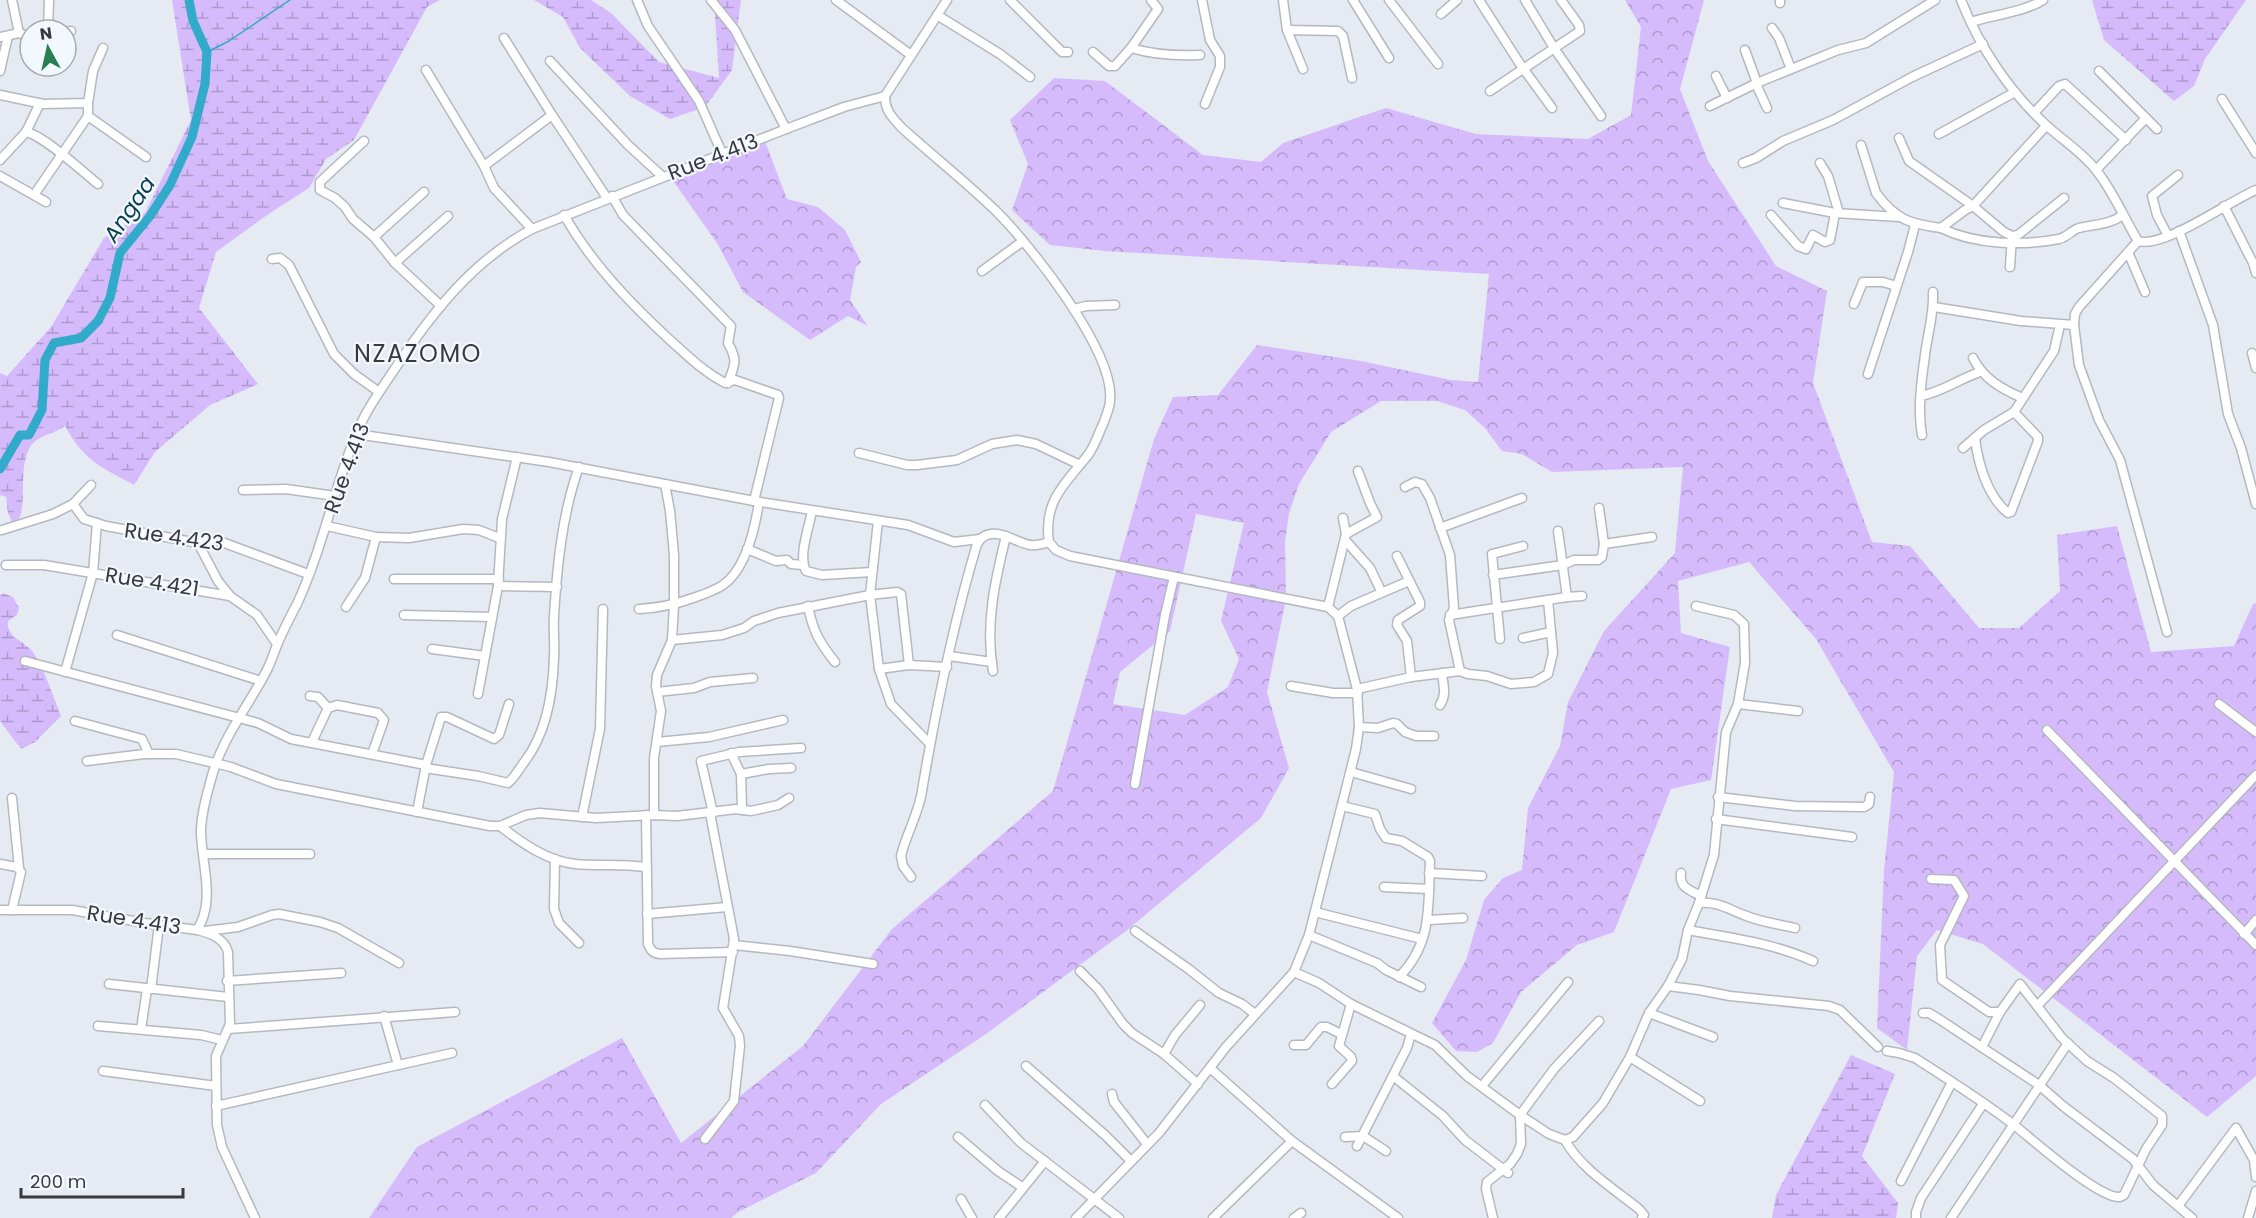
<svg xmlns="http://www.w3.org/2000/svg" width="2256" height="1218" viewBox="0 0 2256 1218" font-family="Poppins,sans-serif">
<defs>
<pattern id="forest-crowns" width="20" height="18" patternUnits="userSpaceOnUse" patternTransform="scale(1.5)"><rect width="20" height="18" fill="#d5bbfc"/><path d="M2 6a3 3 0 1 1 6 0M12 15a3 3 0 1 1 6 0" fill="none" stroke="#ae99cd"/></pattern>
<pattern id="wetland-marsh" width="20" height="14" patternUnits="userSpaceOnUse" patternTransform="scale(1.5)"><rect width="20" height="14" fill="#d5bbfc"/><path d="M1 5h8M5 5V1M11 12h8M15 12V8" fill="none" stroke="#ae99cd"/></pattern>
</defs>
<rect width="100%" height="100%" fill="#e5eaf3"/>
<!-- forest -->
<g fill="url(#forest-crowns)" fill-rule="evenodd">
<path d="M 1625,0 L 1704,0 L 1680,89 L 1708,161 L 1776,266 L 1827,291 L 1813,383 L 1872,542 L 1910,546 L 1979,628 L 2019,628 L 2060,591 L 2057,535 L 2117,526 L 2151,652 L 2234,646 L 2253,604 L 2256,603 L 2256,1076 L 2207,1117 L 1983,944 L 1937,930 L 1917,956 L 1907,1050 L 1877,1028 L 1884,870 L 1894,772 L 1816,639 L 1749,562 L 1678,581 L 1681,633 L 1730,647 L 1711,780 L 1671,789 L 1614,932 L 1577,945 L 1521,992 L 1493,1043 L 1477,1052 L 1456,1051 L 1432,1023 L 1466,960 L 1484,900 L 1503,878 L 1522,870 L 1528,808 L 1560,746 L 1568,702 L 1604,631 L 1675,553 L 1683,467 L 1552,472 L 1522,454 L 1502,451 L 1485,428 L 1465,410 L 1437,401 L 1381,401 L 1331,432 L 1299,484 L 1289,513 L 1285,541 L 1286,599 L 1267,692 L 1289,768 L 1261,818 L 1126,931 L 986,1034 L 881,1104 L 816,1173 L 738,1212 L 731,1218 L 369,1218 L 417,1147 L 622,1038 L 681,1143 L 803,1046 L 892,929 L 1053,791 L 1154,439 L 1173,397 L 1218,395 L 1257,345 L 1361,361 L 1451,380 L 1478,382 L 1489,274 L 1105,251 L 1050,245 L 1012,210 L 1028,164 L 1010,120 L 1054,78 L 1105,81 L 1203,155 L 1261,162 L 1283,143 L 1386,108 L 1476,134 L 1588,139 L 1631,115 L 1641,27 ZM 1196,514 L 1244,523 L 1221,621 L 1239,659 L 1228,687 L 1185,715 L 1113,704 L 1120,672 L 1170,631 Z"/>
<path d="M 771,135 L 766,144 L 787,199 L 818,207 L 845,230 L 861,262 L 856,267 L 850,300 L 868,326 L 848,316 L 810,340 L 743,292 L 717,243 L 671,178 Z"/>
</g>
<!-- wetland -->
<g fill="url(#wetland-marsh)">
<path d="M 172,0 L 440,0 L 427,7 L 354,140 L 326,159 L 309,188 L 270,213 L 216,252 L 199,308 L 258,384 L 210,405 L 155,452 L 134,485 C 101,467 84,461 65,426 C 56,433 40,435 32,444 C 16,465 29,507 17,522 L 12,522 L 8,513 L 6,497 L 0,495 L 0,373 L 7,376 L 51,327 L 104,238 L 145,213 L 191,120 Z"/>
<path d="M 534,0 L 591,0 L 611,13 L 659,62 L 719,78 L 714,0 L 741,0 L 732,70 L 705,107 L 670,119 L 630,96 L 580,48 L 563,17 Z"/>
<path d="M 2092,0 L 2246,0 L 2205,59 L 2194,86 L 2174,101 L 2104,40 Z"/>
<path d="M 3,593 L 13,597 L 19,608 L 17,615 L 8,621 C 6,638 25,641 33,652 C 45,671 53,696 61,716 L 35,742 L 21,749 L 0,721 L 0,595 Z"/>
<path d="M 1851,1055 L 1895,1074 L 1862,1156 L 1898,1203 L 1896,1218 L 1772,1218 L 1776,1195 Z"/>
</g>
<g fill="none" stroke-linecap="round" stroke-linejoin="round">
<!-- stream -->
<path stroke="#32abca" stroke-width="1.5" d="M 207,52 L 229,41 L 290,0"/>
<!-- river -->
<path stroke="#32abca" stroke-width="9" d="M 0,469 L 20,435 L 29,435 L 42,410 L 45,360 L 54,343 L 81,338 L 98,321 L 110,298 L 120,253 L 150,216 L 170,185 L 192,137 L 205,84 L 207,52 L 193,21 L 189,0"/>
<!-- minor casing -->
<g stroke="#b4b9c1" stroke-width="11">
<g id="minor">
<path d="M 12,0 L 19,33"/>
<path d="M 637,0 L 648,26 L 699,101 L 722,153"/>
<path d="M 711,0 L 735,30 L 786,129"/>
<path d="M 836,0 L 911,55"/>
<path d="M 1010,0 L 1062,52 L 1068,52"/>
<path d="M 1202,0 L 1210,40 L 1220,56 L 1220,67 L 1205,104"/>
<path d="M 1283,0 L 1287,30 L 1303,69"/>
<path d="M 1353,0 L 1389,58"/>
<path d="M 1389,0 L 1438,64"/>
<path d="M 1479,0 L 1520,64 L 1552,108"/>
<path d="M 1525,0 L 1554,48 L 1601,116"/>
<path d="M 1961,0 C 1979,46 2009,91 2045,124 C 2062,140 2082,152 2096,170 C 2113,191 2124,218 2138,241 C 2164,249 2229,201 2256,190"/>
<path d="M 1780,3 L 1780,0"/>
<path d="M 1441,14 L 1457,0"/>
<path d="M 937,15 L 1000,54 L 1030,77"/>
<path d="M 1971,22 C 1993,15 2024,12 2043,0"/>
<path d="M 1772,28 L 1779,38 L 1791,69"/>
<path d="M 48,30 L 49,0"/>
<path d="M 1287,30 L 1338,31 L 1343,36 L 1352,78"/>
<path d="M 66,32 L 71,31"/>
<path d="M 0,37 L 19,33 L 30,37"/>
<path d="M 504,38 L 552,115 L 607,198"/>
<path d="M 1131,48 C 1154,55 1176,56 1200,55"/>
<path d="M 1745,50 L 1757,83"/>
<path d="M 1093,52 L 1109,66 L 1115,66 L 1131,48 L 1158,9 L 1151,0"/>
<path d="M 550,61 L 628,145 L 663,177"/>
<path d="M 426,70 L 484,166 L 494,188 L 532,229"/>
<path d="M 0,71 L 8,36"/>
<path d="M 2099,71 L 2157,129"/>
<path d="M 1716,76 L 1727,98"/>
<path d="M 1756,84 L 1767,108"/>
<path d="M 1490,91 L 1580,31 L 1579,25 L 1561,0"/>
<path d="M 0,95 L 43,104 L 88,103 L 93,71 L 103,48"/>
<path d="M 885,96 C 885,111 892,117 902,128 C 933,156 967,183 997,212 C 1031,246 1115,352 1110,400 C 1110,408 1106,415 1104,422 C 1099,432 1095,446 1088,455 C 1065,484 1043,501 1049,542 L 1056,550 L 1070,556 L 1328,607 L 1338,616 L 1357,689 L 1359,727 L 1356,749 L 1309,935 L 1294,972 L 1226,1047 L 1159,1133 L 1076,1218"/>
<path d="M 2222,99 L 2256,153"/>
<path d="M 1710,106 L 1757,83 L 1838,50 L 1866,43 L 1935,0"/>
<path d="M 2034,113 L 2059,86 L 2065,84 L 2126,140"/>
<path d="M 88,116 L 146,157"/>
<path d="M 26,132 C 43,135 83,172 98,184"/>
<path d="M 1939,134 L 2015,92"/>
<path d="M 1899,138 L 1909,161 L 1973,206 L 2004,232 L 2012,236"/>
<path d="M 364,141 L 320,182 L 320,190 L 335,198 L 345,207 L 353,219 L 374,237 L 395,263 L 441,306"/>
<path d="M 1861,145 L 1876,193 C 1896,220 1910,224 1941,228 L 1965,210 L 1973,206 L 2046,126"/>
<path d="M 0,160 L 26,132 L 40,103"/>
<path d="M 1743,163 L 1756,158 L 1783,141 L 1833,120 L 1912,77 L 1983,44"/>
<path d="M 1820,163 L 1828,176 L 1839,213"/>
<path d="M 484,166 L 552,115"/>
<path d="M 2096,170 L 2146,118"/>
<path d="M 0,176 L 46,202"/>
<path d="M 34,195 L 88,116 L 88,103"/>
<path d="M 612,196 L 623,215 L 731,326 L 728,343 C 738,361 735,364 728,383"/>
<path d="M 1783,203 L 1835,213 L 1899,217"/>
<path d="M 2224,206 L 2253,263 L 2256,273"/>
<path d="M 564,215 C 592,264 630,303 671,341 C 689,357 704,372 725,383 L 735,380 L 778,395 L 779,398 L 754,501"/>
<path d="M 1771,215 L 1798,246 L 1806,249 L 1813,235 L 1825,242 L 1830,240 L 1835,213"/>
<path d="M 1941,228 C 1975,245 2022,246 2059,239 C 2067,237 2072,230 2079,228 C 2095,224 2109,225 2123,215"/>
<path d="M 2179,231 L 2213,325 L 2228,414 L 2241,448 L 2256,504"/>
<path d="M 2012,236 L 2018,235 L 2064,198"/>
<path d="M 2168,236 L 2157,215 L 2152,196 L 2178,175"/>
<path d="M 374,237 L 424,192"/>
<path d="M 2138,241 L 2079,307 L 2075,314 L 2074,325 L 2079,365 L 2099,420 L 2120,460 L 2167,632"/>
<path d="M 2128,252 L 2145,292"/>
<path d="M 272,259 L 280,258 L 289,265 L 334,354 L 354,374 L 379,392"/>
<path d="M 395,263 L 448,216"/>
<path d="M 2010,267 L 2012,237"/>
<path d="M 982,271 L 1023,241"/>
<path d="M 1854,304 L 1863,282 L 1883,282 L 1896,286"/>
<path d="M 1934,307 L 2021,321 L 2074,325"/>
<path d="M 1074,309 L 1086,306 L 1115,305"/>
<path d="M 2252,353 L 2256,368"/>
<path d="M 1973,358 C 1984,379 2000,388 2022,398"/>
<path d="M 1868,374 L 1908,252 L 1915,225"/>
<path d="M 1921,396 C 1942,392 1959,379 1980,372"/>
<path d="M 356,434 L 549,462 L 754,501 L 908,525 L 954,542 L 980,539"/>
<path d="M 1922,435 C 1917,407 1922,377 1926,348 C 1929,329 1934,312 1933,292"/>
<path d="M 1975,438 C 1978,463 1987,496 2008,513 L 2011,512 L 2038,441 L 2038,437 L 2014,412"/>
<path d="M 1963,448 L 1984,430 L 2014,412 L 2054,351 L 2060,325"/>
<path d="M 859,453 L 907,465 L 917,465 L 957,460 L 992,444 L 1017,440 L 1036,444 L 1078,464"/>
<path d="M 243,490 L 286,489 L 335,496"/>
<path d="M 73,504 L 84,519 L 106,526 L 198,543 L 205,541 L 219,541 L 308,574"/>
<path d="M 812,511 C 809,528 798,555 806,571 L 822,575 L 872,572"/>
<path d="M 1343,518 L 1346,534"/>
<path d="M 878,521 L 870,595 L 879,669 L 891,704 L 929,743"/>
<path d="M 327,526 L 376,537 L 409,538 L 463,529 L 479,530 L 499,538"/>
<path d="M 1440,528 L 1522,498"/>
<path d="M 2,530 L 53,514 L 73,504 L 91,485"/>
<path d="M 1558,531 L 1567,597"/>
<path d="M 1345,540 L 1370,568 L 1381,591"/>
<path d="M 198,543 L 218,581 L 230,596"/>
<path d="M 1604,544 L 1652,537"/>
<path d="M 747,549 L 776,561 L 787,560 L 791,564 L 803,565"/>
<path d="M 1397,556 L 1420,602 L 1420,606 L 1398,620 L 1397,625 L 1407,641 L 1411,677"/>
<path d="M 6,565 L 44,565 L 230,596 L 257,615 L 277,644"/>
<path d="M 1493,575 L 1563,565 L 1574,560 L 1598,560 L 1602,557 L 1604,544 L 1599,508"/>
<path d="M 394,579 L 499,579"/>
<path d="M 498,586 L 557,587"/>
<path d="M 808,606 C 813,631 819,642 835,662"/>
<path d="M 346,607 L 365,578 L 376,537"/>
<path d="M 1328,607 L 1346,534 L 1377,517 L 1370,503 L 1358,471"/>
<path d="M 639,609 C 658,608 674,605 693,598 C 702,595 714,591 723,585 C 746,569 755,528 759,502"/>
<path d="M 404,615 L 492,617"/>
<path d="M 1450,615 L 1567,597 L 1582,596"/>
<path d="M 1338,616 L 1351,606 L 1409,581"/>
<path d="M 117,635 L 261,681"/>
<path d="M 1523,638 L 1551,632"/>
<path d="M 1500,639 L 1492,554 L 1523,546"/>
<path d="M 672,640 L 722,635 L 744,628 L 754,621 L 778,613 L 870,595 L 897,592 L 901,594 L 909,665"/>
<path d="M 432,649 L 485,656"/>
<path d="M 949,656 L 992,662"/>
<path d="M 25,661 L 258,723 L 291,739 L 426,765"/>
<path d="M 879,669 L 909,665 L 947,667"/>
<path d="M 993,671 C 985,624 995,581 1006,536"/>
<path d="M 1460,671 L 1468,674 L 1487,676 L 1511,684 L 1534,682 L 1548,674 L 1553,653 L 1548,600"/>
<path d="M 65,672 L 93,573 L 97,523"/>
<path d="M 1291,686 L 1333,693 L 1358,693"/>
<path d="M 1357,689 L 1411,677 L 1460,671 L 1449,620 L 1454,608 L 1450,555 L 1430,498 L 1422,484 L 1415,482 L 1405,487"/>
<path d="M 657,692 L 694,688 L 710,682 L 753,678"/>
<path d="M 478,694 L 498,586 L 502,519 L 517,457"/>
<path d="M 310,696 L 318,697 L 328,708"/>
<path d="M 1738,704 L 1798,711"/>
<path d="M 2219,704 L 2256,732"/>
<path d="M 1440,705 C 1447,695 1443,684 1442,673"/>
<path d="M 75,721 L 142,739 L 149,754"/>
<path d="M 1359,727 L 1378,728 L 1393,723 L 1397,724 L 1405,732 L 1416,736 L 1434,736"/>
<path d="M 2047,730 L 2256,945"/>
<path d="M 312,742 L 328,708 L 337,705 L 378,713 L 384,720 L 372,754"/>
<path d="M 657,742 L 709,737 L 783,720"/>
<path d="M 731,753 L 741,774 L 742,810"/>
<path d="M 87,761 L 144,754 L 176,754 L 231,767 L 276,784 L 490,826 L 500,826 L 526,815 L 540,813 L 596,818 L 654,815 L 677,816 L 736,809 L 751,811 L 778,805 L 789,798"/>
<path d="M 425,768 L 478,776 L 508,783 C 515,777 519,769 525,761 C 547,732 553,694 554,657 C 555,644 553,630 554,616 C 557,567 562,514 579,467"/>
<path d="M 1351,772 L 1411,789"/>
<path d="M 741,774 L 769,769 L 791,768"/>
<path d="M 1135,784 L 1165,615 L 1174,577"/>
<path d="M 1718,797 L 1795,806 L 1864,807 L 1869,804 L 1870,797"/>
<path d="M 12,798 L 19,868"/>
<path d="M 1342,806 L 1375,814 L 1380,829 L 1386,838 L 1402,841 L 1428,857 L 1430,861 C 1428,905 1433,943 1399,977"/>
<path d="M 417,812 L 426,765 L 441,717 L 447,717 L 494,739 L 499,735 L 509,704"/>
<path d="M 713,813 L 701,761 L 739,752 L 801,748"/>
<path d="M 646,815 L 648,944 C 651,951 653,953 660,954 L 733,952"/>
<path d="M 654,815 L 654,758 L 661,711 L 656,686 L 657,675 L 672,640 L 674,605 L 674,555 L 670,511 L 665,484"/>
<path d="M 582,817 L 600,729 L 603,609"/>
<path d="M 1716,819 L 1852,837"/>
<path d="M 500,826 C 522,843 547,861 575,864 C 599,866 622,864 645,867"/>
<path d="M 205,854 L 310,854"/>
<path d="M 555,859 L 554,909 L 559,923 L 579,943"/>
<path d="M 0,864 L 17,867 L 21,872 L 12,910"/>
<path d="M 1429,873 L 1482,876"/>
<path d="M 1681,873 C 1679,888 1690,890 1701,896"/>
<path d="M 911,877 L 903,866 L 901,856 C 906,834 919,813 922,791 C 936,708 953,624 977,544 C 990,522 1014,542 1030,545 C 1037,546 1043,544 1049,542"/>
<path d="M 1931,879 L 1954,880 L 1964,896 L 1940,945 L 1942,980 L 1989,1012 L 2000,1012"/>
<path d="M 1384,887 L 1429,889"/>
<path d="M 1699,903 C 1717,901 1728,909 1744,915 C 1760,922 1778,924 1795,928"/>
<path d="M 0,910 L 72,910 L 145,923 L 197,930 C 217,900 200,860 201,828 C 202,813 206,797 210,783 C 221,738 247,709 267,670 C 271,662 274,653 277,645 C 283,631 290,617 297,604 C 322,550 333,492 355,437 C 364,413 380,391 394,370 C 431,314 472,261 532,229 L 786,129 L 844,107 L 885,96 L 947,0"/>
<path d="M 1315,912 L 1422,939"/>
<path d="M 647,914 L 727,907"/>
<path d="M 1429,920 L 1463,918"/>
<path d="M 197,930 C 210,933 224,938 228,952 L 230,1024 L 216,1056 L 217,1125 L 222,1147 L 255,1218"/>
<path d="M 1688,930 C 1731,938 1773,943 1813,961"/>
<path d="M 205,931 L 238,927 L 272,915 L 279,914 L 320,922 L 338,928 L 399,963"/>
<path d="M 1135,931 L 1190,970 L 1219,993 L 1242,1004 L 1255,1014"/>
<path d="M 2244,934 L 2256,920"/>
<path d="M 1309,935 L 1377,963 L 1386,970 L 1421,987"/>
<path d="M 734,945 L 790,951 L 873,964"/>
<path d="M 1080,971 L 1098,989 L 1123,1024 L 1132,1033 L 1164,1054 L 1198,1084"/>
<path d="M 1294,972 L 1319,983 L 1351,1004 L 1435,1045 L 1467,1076 L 1520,1115 L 1549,1134 L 1565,1140 C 1580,1168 1614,1189 1639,1209 L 1644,1215 L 1642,1218"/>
<path d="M 227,981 L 341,973"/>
<path d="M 109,984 L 228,997"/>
<path d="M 1668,986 L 1699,990 L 1730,996 L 1829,1006 L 1840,1010 L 1878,1047"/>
<path d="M 151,989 L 159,925"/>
<path d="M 2038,1005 L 2256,775"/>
<path d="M 1649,1013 L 1713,1037"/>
<path d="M 1923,1013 L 1929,1013 L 1939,1019 L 2039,1085 L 2063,1106 L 2133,1159 L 2153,1185 L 2192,1218"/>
<path d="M 384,1016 L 398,1065"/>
<path d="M 98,1026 L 201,1035 L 222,1040"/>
<path d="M 141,1029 L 147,989"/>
<path d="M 229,1029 L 455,1012"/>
<path d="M 1294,1045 L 1306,1045 L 1321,1027 L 1327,1027 L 1341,1034"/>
<path d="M 1887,1051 L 1899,1053 L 1915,1058 C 1948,1079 1983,1101 2014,1125 C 2033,1140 2099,1199 2120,1197 L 2124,1195 L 2146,1149 L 2162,1125 L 2162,1116 L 2114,1078 L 2087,1061 L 2062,1038 L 2020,984 L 2000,1012 L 1982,1047"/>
<path d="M 1164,1054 L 1175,1035 L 1200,1005"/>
<path d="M 1630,1057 L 1700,1101"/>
<path d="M 1026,1066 L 1106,1136 L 1130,1160"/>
<path d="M 1210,1068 L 1292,1141 L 1398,1218"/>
<path d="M 103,1071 L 216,1086"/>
<path d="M 1393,1076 L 1443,1116 L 1465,1140 L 1508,1173"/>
<path d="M 1332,1084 L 1352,1061 L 1351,1057 L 1339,1046 L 1351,1004"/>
<path d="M 1482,1086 L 1568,982"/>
<path d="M 1112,1094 L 1114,1102 L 1147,1144"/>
<path d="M 985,1105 L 1021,1143 L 1119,1218"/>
<path d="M 216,1106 L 452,1053"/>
<path d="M 958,1137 L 998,1171 L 1022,1187"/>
<path d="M 1345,1137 L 1363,1136 L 1386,1151"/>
<path d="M 705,1139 L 734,1101 L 740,1046 L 739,1036 L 723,1008 L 734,939 L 710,813"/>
<path d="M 1565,1140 L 1573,1137 L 1603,1103 L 1630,1057 L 1649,1013 L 1668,986 L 1682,959 L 1688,930 L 1699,903 L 1714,855 L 1726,732 L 1738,704 L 1745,663 L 1744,624 L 1734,615 L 1696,606"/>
<path d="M 1357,1146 L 1407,1048 L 1411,1034"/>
<path d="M 1901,1181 L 1952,1082"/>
<path d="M 961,1199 L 972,1218"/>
<path d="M 2178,1206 L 2236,1128 L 2254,1160 L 2256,1177"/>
<path d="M 999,1218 L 1045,1161"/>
<path d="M 1213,1218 L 1292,1141"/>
<path d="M 1294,1218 L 1301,1213"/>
<path d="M 1493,1218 L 1486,1189 L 1487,1182 L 1510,1164 L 1517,1154 L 1521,1144 L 1520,1115 L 1554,1069 L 1599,1021"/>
<path d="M 1916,1218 L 1916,1212 L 1921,1198 L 1983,1104"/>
<path d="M 1951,1218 L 2068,1043"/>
<path d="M 2248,1218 L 2256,1191"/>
</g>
</g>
<!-- minor -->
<use href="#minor" stroke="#fff" stroke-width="8"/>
</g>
<g text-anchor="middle" stroke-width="4.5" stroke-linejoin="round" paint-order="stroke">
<!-- street labels -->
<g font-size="21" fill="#37393d" stroke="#f3f8ff">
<text transform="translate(713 157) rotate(-21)" y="7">Rue 4.413</text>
<text transform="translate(347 468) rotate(-70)" y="7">Rue 4.413</text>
<text transform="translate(174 537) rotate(8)" y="7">Rue 4.423</text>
<text transform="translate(152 582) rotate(9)" y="7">Rue 4.421</text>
<text transform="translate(134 920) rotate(9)" y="7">Rue 4.413</text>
</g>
<!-- water labels -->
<g font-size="22" font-style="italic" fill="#093e4c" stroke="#f3f8ff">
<text transform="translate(129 209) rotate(-56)" y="8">Angaa</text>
</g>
<!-- quarter labels -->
<g font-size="24" letter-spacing="1.5" fill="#37393d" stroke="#f3f8ff">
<text x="418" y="362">NZAZOMO</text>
</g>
</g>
<!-- north arrow -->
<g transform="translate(48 48) rotate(352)"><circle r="28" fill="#f3f8ff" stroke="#a8acb1" stroke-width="1.5"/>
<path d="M0-4.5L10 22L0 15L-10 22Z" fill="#297f52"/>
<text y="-9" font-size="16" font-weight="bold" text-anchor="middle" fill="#37393d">N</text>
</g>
<!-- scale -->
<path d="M21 1188v9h162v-9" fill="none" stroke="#37393d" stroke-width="3"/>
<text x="30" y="1188" font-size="18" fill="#37393d" stroke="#f3f8ff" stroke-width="4.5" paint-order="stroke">200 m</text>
</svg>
